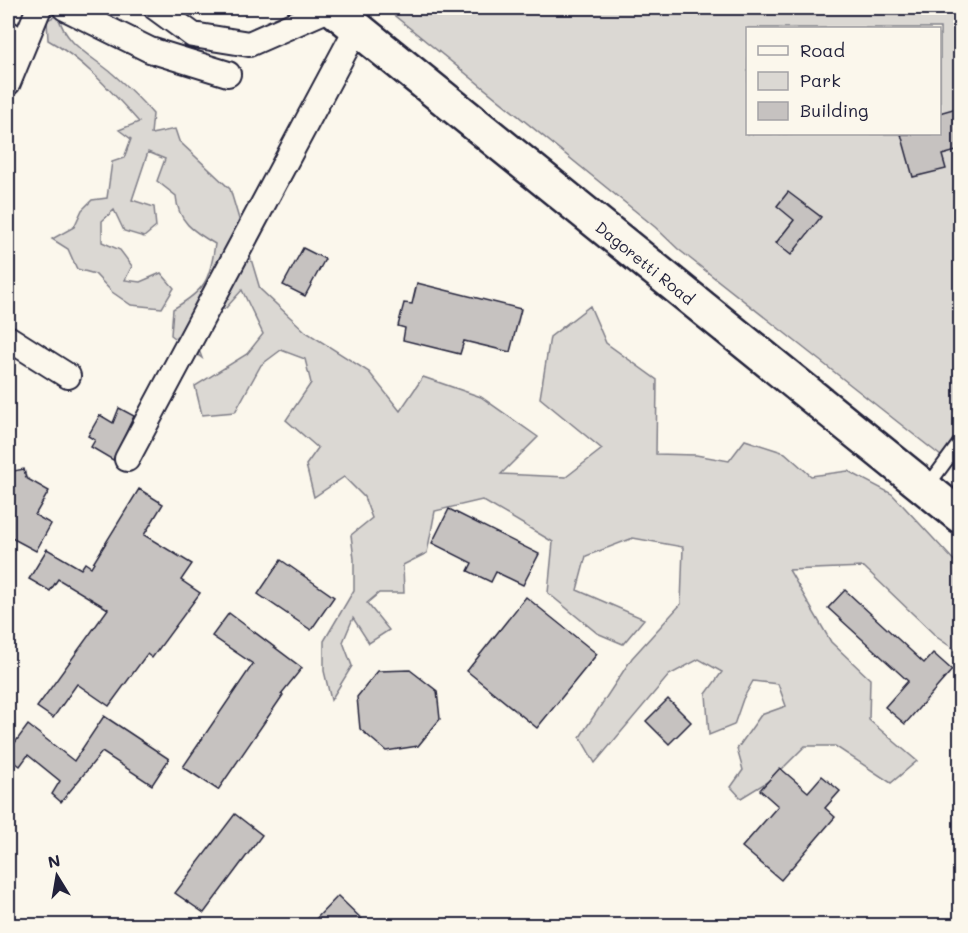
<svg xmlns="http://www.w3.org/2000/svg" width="968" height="933" viewBox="0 0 968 933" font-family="Mali,sans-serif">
<rect width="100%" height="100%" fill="#fbf7ec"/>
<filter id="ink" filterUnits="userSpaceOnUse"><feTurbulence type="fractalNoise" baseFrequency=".0167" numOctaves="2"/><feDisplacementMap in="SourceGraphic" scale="12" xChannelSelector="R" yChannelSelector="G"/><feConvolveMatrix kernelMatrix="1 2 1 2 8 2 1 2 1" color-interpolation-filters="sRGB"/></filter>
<g filter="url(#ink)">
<!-- green -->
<g fill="#dbd8d3" stroke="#7e7d87" stroke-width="1.5" fill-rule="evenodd">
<path d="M 385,8 L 960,8 L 960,471 L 678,249 L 655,227 ZM 748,28 L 940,28 L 940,134 L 748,134 Z"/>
<path d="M 58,15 C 65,45 92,56 113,74 C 128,87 141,100 153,114 L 151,134 L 175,129 L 179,141 L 230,189 L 260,289 L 306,332 L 369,372 L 400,411 L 423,377 L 481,397 L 538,437 L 501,474 L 566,477 L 602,449 L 540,398 L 550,337 L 590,306 L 606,343 L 657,380 L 656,454 L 696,455 L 729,461 L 745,440 L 785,453 L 811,476 L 848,471 L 892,494 L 960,567 L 960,653 L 938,638 L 864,567 L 789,570 L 831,642 L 870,679 L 869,720 L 917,761 L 891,783 L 835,746 L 805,746 L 772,779 L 741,798 L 731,787 L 743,770 L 737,749 L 761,715 L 786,706 L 778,684 L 753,681 L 743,699 L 734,725 L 709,735 L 706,694 L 722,672 L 699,659 L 669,675 L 595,763 L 580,737 L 632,658 L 681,604 L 683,547 L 633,538 L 586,556 L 577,590 L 644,619 L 623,644 L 597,633 L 548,593 L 553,542 L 482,500 L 435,511 L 427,553 L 403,565 L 404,593 L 379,593 L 367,603 L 389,630 L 369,643 L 353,618 L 343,642 L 352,666 L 331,700 L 324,671 L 324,641 L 354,590 L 354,559 L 351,535 L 372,518 L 364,497 L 344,477 L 314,497 L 306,465 L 318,448 L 286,420 L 311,383 L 305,359 L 281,350 L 261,365 L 235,412 L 202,415 L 195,386 L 247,354 L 263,334 L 242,290 L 226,308 L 189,324 L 202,358 L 171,335 L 173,309 C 205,290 210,281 215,244 C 193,231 178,222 176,196 L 157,181 L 165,159 L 148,152 L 132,200 L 154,207 L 156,227 L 144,237 L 124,231 L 114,210 L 102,221 L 102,242 L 120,250 L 132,266 L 125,280 L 140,282 L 161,273 L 174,288 L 162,308 L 131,305 L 112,292 L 95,274 L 77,269 L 68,249 L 52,239 L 74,227 L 82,210 L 92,200 L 107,198 L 112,162 L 124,158 L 131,139 L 119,130 L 139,122 C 112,92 83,59 48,40 L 47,20 Z"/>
</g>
<!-- building -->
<g fill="#c6c2c0" stroke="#22223b" stroke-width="1.5">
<path d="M 960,107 L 960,150 L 942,155 L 946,169 L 913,177 L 901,134 L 939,134 L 939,113 Z"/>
<path d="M 788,192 L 821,217 L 791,255 L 776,243 L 794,220 L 777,206 Z"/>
<path d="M 303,248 L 325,259 L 305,296 L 283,285 Z"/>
<path d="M 417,283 L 521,309 L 510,352 L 464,341 L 460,354 L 403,340 L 405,328 L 398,326 L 404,303 L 412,304 Z"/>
<path d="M 119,408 L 134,416 L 113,460 L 91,447 L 95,440 L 88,436 L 100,415 L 113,423 Z"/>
<path d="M 24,469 L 26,478 L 49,491 L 35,515 L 51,524 L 36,551 L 8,536 L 8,472 Z"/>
<path d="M 139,489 L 163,504 L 144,535 L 192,564 L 181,580 L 200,593 L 152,658 L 147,654 L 109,706 L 77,684 L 53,718 L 37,707 L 108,609 L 58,579 L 50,591 L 29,579 L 47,549 L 81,569 L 85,563 L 91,567 Z"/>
<path d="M 449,509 L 539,554 L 523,585 L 496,572 L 491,582 L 468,571 L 472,563 L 432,543 Z"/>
<path d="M 281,560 L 334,597 L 311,630 L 258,594 Z"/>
<path d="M 845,590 L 924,663 L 933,653 L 952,670 L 905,724 L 885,707 L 908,681 L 828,608 Z"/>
<path d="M 526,597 L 597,654 L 537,728 L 467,671 Z"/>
<path d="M 229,613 L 302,668 L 281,694 L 283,695 L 218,790 L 183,767 L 253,664 L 212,636 Z"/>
<path d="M 410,670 L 437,691 L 440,719 L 418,746 L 386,751 L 360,729 L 357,697 L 378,671 Z"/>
<path d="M 668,699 L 691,722 L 669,744 L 646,721 Z"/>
<path d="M 104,716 L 169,759 L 152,785 L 102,752 L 61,802 L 52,794 L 60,781 L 28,755 L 20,766 L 8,757 L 8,752 L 28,725 L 74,761 Z"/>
<path d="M 780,768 L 808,792 L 822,776 L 840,791 L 825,808 L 835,817 L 781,880 L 742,847 L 778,806 L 760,790 Z"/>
<path d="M 235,814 L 262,835 L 204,913 L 175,893 Z"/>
<path d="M 338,896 L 369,926 L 309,926 Z"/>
</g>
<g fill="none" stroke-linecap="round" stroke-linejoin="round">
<!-- service casing -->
<g stroke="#22223b" stroke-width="16">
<g id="service">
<path d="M 8,26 L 27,38"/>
<path d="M 927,487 L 960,442"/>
</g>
</g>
<!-- minor casing -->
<g stroke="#22223b" stroke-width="28">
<g id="minor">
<path d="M 65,8 L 150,50 L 228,74"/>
<path d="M 156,8 L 193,35 L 249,44 L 331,8"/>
<path d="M 8,83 L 39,8"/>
<path d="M 8,338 L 68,376"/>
<path d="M 127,459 L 357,28"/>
</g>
</g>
<!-- secondary casing -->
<g stroke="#22223b" stroke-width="38">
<path id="secondary" d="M 332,8 L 960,516"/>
</g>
<!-- service -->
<use href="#service" stroke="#fbf7ec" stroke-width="12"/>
<!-- minor -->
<use href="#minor" stroke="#fbf7ec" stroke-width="24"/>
<!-- secondary -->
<use href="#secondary" stroke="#fbf7ec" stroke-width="33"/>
</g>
</g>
<g text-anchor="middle" stroke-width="4.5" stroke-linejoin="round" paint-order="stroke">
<!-- street labels -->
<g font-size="16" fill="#22223b" stroke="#fbf7ec">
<text transform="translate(645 263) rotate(39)" y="6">Dagoretti Road</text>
</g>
</g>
<!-- margin -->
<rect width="968" height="933" fill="none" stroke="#fbf7ec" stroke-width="30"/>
<rect x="15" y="15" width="938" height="903" fill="none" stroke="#22223b" stroke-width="2" filter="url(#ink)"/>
<!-- legend -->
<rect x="746" y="27" width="195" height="108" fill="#fbf7ec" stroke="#a4a2a5" stroke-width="1.5"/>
<rect x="758" y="46" width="30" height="9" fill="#fbf7ec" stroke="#a4a2a5" stroke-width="1.5"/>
<text x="800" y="57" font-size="18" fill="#22223b">Road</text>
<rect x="758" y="72" width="30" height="18" fill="#dbd8d3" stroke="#a4a2a5" stroke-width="1.5"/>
<text x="800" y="87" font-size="18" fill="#22223b">Park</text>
<rect x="758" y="102" width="30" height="18" fill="#c6c2c0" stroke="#a4a2a5" stroke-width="1.5"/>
<text x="800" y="117" font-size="18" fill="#22223b">Building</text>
<!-- north arrow -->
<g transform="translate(57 876) rotate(349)" stroke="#fbf7ec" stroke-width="4.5" paint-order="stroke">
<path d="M0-4.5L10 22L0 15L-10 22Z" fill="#22223b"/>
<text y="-9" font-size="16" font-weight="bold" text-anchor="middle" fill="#22223b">N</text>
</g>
</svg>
